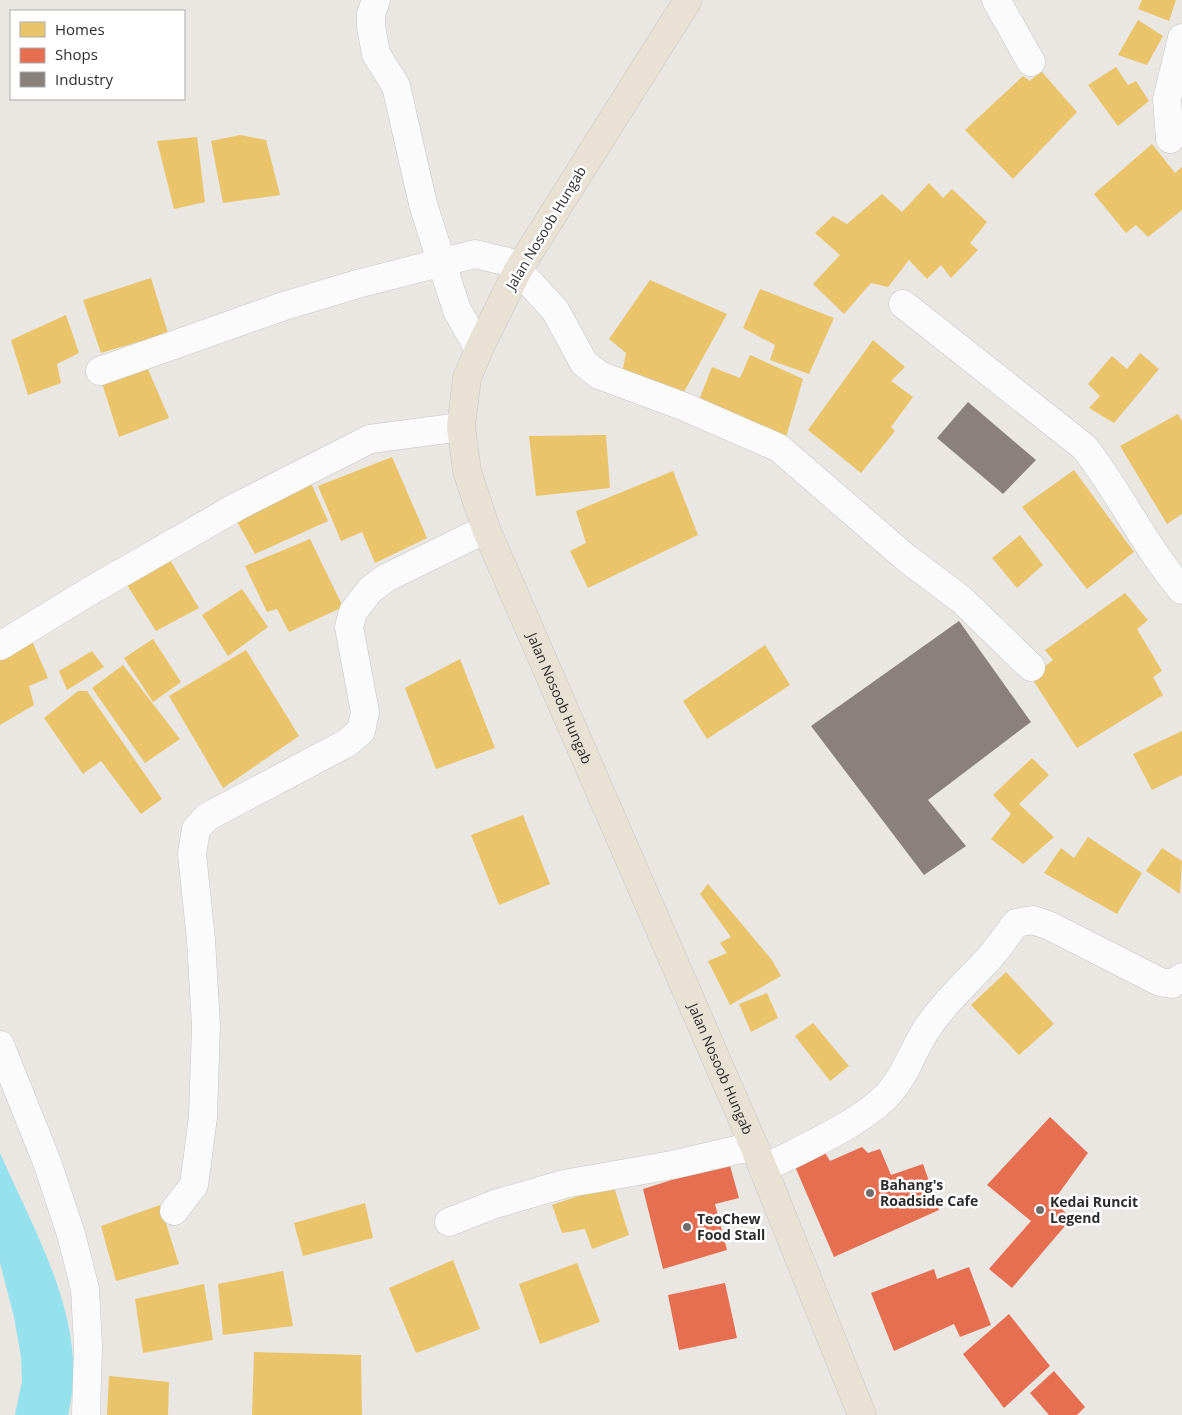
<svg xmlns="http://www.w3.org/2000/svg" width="1182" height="1415" viewBox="0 0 1182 1415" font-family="'Open Sans',sans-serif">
<rect width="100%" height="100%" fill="#eae6e2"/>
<!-- water -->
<path fill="#95e1ed" d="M 0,1153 C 35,1234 91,1324 68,1415 L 15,1415 L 22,1381 L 21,1357 L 14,1317 L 0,1263 Z"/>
<!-- homes -->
<g fill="#e9c46a">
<path d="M 1142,0 L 1176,0 L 1169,21 L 1138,9 Z"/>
<path d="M 1138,20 L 1163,36 L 1147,65 L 1118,55 Z"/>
<path d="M 1116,67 L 1128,85 L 1136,81 L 1149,101 L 1118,126 L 1088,85 Z"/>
<path d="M 1041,71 L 1077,112 L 1013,179 L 965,130 L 1023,76 L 1030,81 Z"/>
<path d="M 240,135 L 266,140 L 280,195 L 223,203 L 211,141 Z"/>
<path d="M 197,137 L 205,202 L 174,209 L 157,141 Z"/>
<path d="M 1152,144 L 1175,173 L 1182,167 L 1182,210 L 1148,237 L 1136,225 L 1126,233 L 1094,194 Z"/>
<path d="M 929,183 L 943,198 L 952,189 L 987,222 L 970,243 L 978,250 L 951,278 L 941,265 L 927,279 L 909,260 L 888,287 L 871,283 L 844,314 L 813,284 L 840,255 L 815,233 L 833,216 L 847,224 L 882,194 L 902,212 Z"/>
<path d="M 151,278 L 168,333 L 101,353 L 83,300 Z"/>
<path d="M 650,280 L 727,314 L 680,399 L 622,373 L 626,353 L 609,339 Z"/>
<path d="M 760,289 L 834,318 L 809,374 L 770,360 L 775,345 L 743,328 Z"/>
<path d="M 66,315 L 79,353 L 57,364 L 61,383 L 28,395 L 11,340 Z"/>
<path d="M 873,340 L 905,367 L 891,381 L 913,397 L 891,427 L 895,431 L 861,473 L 808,430 Z"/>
<path d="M 1140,353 L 1159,369 L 1114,423 L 1089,408 L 1100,396 L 1088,384 L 1112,356 L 1127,369 Z"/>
<path d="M 750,355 L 803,379 L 786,437 L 697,405 L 712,367 L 740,378 Z"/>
<path d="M 147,367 L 169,418 L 119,437 L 102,383 Z"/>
<path d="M 1178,414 L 1182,421 L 1182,514 L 1167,524 L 1120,446 Z"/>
<path d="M 606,435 L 610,488 L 536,496 L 529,436 Z"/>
<path d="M 392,457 L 427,538 L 375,563 L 362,532 L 341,541 L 318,486 Z"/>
<path d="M 1074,470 L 1134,552 L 1087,589 L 1022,507 Z"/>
<path d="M 673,471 L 698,535 L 588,588 L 570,551 L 586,543 L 576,511 Z"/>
<path d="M 311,483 L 328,521 L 255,554 L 235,518 Z"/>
<path d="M 1020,535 L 1043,565 L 1017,588 L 992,558 Z"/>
<path d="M 310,539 L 343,607 L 289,632 L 277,609 L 267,612 L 245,566 Z"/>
<path d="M 170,560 L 199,608 L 156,631 L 127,585 Z"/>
<path d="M 242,589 L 268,627 L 228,656 L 202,615 Z"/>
<path d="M 1125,593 L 1148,620 L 1137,629 L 1162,671 L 1153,677 L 1163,695 L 1077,748 L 1031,677 L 1053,660 L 1045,650 Z"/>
<path d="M 153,639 L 181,682 L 153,702 L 124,658 Z"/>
<path d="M 32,641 L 48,678 L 29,686 L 34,705 L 0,725 L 0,660 Z"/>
<path d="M 765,645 L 790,685 L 707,739 L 683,701 Z"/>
<path d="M 246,650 L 299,736 L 223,788 L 169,696 Z"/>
<path d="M 92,651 L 104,667 L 67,690 L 59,671 Z"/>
<path d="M 460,659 L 495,748 L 436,769 L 405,688 Z"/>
<path d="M 123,665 L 180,739 L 145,763 L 92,688 Z"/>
<path d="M 78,691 L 87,691 L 162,799 L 141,814 L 101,761 L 83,774 L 44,718 Z"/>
<path d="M 1182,731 L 1182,775 L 1152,790 L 1133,754 Z"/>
<path d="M 1032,758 L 1049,775 L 1019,804 L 1054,837 L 1023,864 L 991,839 L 1011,814 L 993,795 Z"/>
<path d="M 523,815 L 550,884 L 499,905 L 471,835 Z"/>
<path d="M 1088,837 L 1142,873 L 1117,914 L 1044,873 L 1061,848 L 1074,858 Z"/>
<path d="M 1162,848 L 1182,861 L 1180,894 L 1146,871 Z"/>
<path d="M 708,884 L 772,960 L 781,976 L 730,1005 L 708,961 L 727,953 L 720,943 L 731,937 L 700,894 Z"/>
<path d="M 1006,972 L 1054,1024 L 1019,1055 L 971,1005 Z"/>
<path d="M 767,993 L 778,1018 L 751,1032 L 739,1004 Z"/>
<path d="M 813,1023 L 849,1066 L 830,1081 L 795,1036 Z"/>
<path d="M 613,1184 L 629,1235 L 592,1249 L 585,1229 L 562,1233 L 552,1205 Z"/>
<path d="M 365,1203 L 373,1238 L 303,1256 L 294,1223 Z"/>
<path d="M 160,1205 L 179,1264 L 116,1281 L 101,1226 Z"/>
<path d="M 453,1260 L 480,1329 L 416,1353 L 389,1288 Z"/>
<path d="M 577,1263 L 600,1322 L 540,1344 L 519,1284 Z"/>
<path d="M 283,1271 L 293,1326 L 223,1335 L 218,1284 Z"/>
<path d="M 204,1284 L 213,1340 L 143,1353 L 135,1299 Z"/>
<path d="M 254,1352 L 361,1355 L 362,1415 L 252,1415 Z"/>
<path d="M 109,1376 L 169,1382 L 168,1415 L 107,1415 Z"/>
</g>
<!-- shops -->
<g fill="#e76f51">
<path d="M 1050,1117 L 1088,1153 L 1054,1200 L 1071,1219 L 1012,1288 L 989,1269 L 1031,1221 L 987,1185 Z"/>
<path d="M 862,1147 L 868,1153 L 880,1149 L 891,1175 L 923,1164 L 939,1210 L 834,1257 L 793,1162 L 822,1148 L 830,1161 Z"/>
<path d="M 729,1162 L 739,1198 L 715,1204 L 727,1250 L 663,1269 L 643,1189 Z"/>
<path d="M 969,1267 L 991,1325 L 960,1337 L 954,1324 L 894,1351 L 871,1293 L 934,1269 L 937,1279 Z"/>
<path d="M 725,1283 L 737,1338 L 679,1350 L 668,1295 Z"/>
<path d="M 1009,1314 L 1050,1366 L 1004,1408 L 963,1354 Z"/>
<path d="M 1054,1371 L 1085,1407 L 1077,1415 L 1049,1415 L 1030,1393 Z"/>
</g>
<!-- industry -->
<g fill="#8a817c">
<path d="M 968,402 L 1036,460 L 1003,494 L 937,438 Z"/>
<path d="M 959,621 L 1031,722 L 928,800 L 966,846 L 924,875 L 811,726 Z"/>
</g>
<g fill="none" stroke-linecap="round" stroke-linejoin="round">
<!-- minor casing -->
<g stroke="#c6c5c5" stroke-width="29">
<g id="minor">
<path d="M 376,0 L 371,14 L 371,26 L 376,54 L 396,86 L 423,204 L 442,264 L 457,310 L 479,349"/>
<path d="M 996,0 L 1031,62"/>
<path d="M 1170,139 L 1167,99 L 1182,38"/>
<path d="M 903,304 L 1084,447 C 1120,492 1144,546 1182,590"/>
<path d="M 100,371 L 284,306 L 361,283 L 475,254 L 508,262 L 518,270 L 555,310 L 584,363 L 599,375 L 685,407 L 779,448 L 905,557 L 962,600 L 1031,667"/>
<path d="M 0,646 L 90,591 L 238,506 L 370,439 L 461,427"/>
<path d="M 0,1045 L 47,1162 L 71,1234 L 85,1289 L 88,1345 L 86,1415"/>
<path d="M 763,1169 C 801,1149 862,1124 890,1092 C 906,1074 913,1050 926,1030 C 944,1002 969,981 991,956 C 1000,945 1008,934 1016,923 L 1033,920 L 1050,926 L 1160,982 L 1172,984 L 1182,977"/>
<path d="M 174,1211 L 194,1185 L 203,1117 L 206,1026 L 201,940 L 192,854 L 196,829 L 207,817 L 347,743 L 361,731 L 365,712 L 349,627 L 353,612 L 370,590 L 386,578 L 486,529"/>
<path d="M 449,1222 L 495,1204 L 564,1184 L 672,1165 L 754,1146"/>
</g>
</g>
<!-- major casing -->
<g stroke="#c6c4c3" stroke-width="29">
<g id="major">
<path id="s1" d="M 688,0 L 518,270 L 479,349 L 467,378 L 461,427 L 467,471 L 486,529 L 754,1146 L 862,1415"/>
</g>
</g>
<!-- minor -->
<use href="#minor" stroke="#fcfbfb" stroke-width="28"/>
<!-- major -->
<use href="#major" stroke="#e8e1d4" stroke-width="28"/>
</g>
<!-- markers -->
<g fill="#6f6e6c" stroke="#fff" stroke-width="2">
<circle cx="870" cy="1193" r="5"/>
<circle cx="1040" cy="1210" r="5"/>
<circle cx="687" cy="1227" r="5"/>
</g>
<g text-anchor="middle" stroke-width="5" stroke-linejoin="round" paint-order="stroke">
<!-- street labels -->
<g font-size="14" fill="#2d2d2d" stroke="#fff">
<text transform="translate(546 228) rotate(-59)" y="5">Jalan Nosoob Hungab</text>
<text dy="5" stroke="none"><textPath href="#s1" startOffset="778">Jalan Nosoob Hungab</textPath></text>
<text dy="5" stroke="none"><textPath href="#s1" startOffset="1182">Jalan Nosoob Hungab</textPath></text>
</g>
<!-- poi labels -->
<g font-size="14" font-weight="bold" fill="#2d2d2d" stroke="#fff" text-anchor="start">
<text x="880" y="1190">Bahang's<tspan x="880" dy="16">Roadside Cafe</tspan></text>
<text x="1050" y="1207">Kedai Runcit<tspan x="1050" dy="16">Legend</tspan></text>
<text x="697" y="1224">TeoChew<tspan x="697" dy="16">Food Stall</tspan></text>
</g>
</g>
<!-- legend -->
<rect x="10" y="10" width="175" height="90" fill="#ffffff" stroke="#ababab"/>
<rect x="20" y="22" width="25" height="15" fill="#e9c46a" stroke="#ababab"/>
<text x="55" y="35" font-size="15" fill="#2d2d2d">Homes</text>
<rect x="20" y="48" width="25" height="15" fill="#e76f51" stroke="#ababab"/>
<text x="55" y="60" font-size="15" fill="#2d2d2d">Shops</text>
<rect x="20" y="72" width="25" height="15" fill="#8a817c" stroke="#ababab"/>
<text x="55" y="85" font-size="15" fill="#2d2d2d">Industry</text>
</svg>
